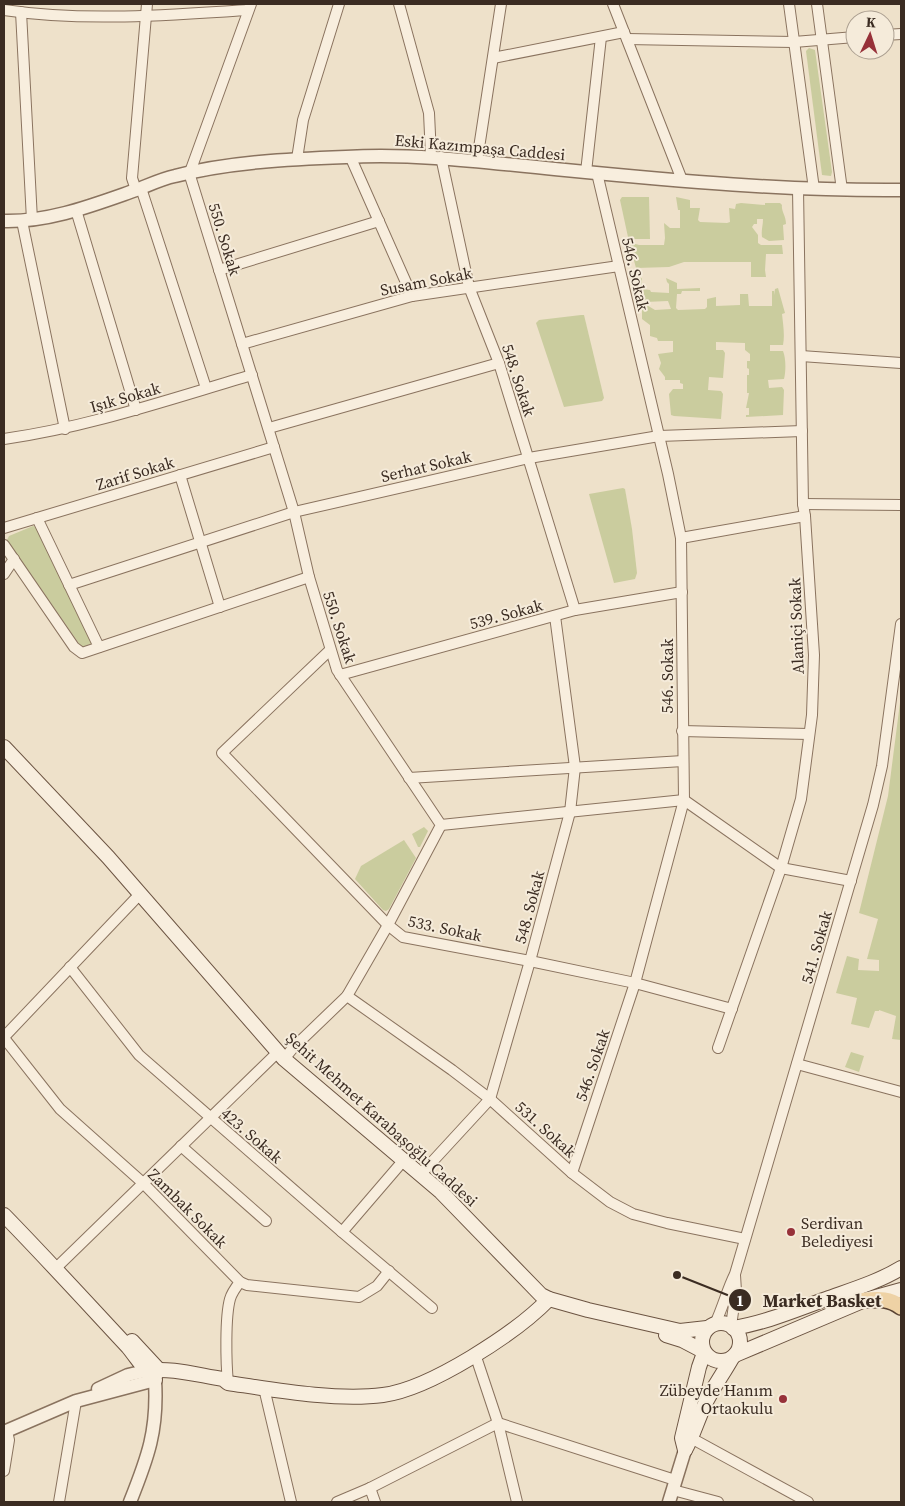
<svg xmlns="http://www.w3.org/2000/svg" width="905" height="1506" viewBox="0 0 905 1506" font-family="'Source Serif 4',serif">
<rect width="100%" height="100%" fill="#eee1ca"/>
<!-- green -->
<g fill="#cacc9e">
<path d="M 809,48 L 815,50 L 832,172 L 831,176 L 822,175 L 806,51 Z"/>
<path d="M 622,197 L 649,197 L 650,239 L 630,239 L 628,237 L 620,200 Z"/>
<path d="M 676,197 L 690,200 L 690,208 L 700,208 L 698,220 L 700,222 L 727,223 L 730,222 L 729,208 L 735,209 L 736,204 L 741,203 L 765,205 L 765,203 L 780,203 L 782,205 C 781,211 786,216 786,224 L 783,225 L 784,240 L 769,241 L 762,237 C 761,230 763,226 763,219 L 757,219 L 757,224 L 754,224 L 752,227 L 758,235 L 758,243 L 761,245 L 782,245 L 783,254 L 766,254 L 765,270 L 766,277 L 751,277 L 751,262 L 684,262 L 669,267 L 636,268 L 630,245 L 632,243 L 639,245 L 664,245 L 665,238 L 664,223 L 670,228 L 680,228 L 680,210 L 678,210 Z"/>
<path d="M 642,278 L 642,289 L 650,290 L 651,292 L 669,293 L 669,284 L 667,282 L 666,278 L 677,283 L 677,289 L 700,288 L 700,291 L 682,291 L 681,294 L 677,294 L 676,308 L 678,310 L 705,309 L 707,307 L 707,299 L 716,297 L 716,306 L 740,305 L 740,294 L 748,294 L 749,306 L 772,306 L 772,291 L 774,291 L 774,295 L 775,289 L 778,288 L 785,313 L 782,314 C 783,324 785,335 783,345 L 770,345 L 770,351 L 783,351 C 786,358 786,371 784,379 L 768,380 L 769,388 L 782,387 L 784,390 L 783,415 L 746,417 L 746,415 L 749,415 L 749,408 L 746,408 L 749,393 L 747,393 L 747,375 L 749,375 L 749,369 L 747,368 L 747,361 L 750,361 L 750,354 L 745,350 L 745,343 L 716,342 L 716,350 L 723,350 L 725,353 L 723,378 L 709,377 L 708,390 L 721,391 L 723,394 L 721,419 L 674,416 L 671,415 L 669,394 L 673,389 L 683,389 L 683,384 L 680,383 L 680,380 L 665,380 L 665,377 L 659,369 L 661,363 L 658,354 L 673,352 L 673,341 L 658,341 L 657,338 L 650,336 L 650,325 L 642,319 L 642,308 L 645,304 L 655,310 L 671,309 L 668,301 L 645,302 L 638,280 Z"/>
<path d="M 581,315 L 584,315 L 604,398 L 602,401 L 564,407 L 536,323 L 539,320 Z"/>
<path d="M 623,488 L 625,489 L 632,529 L 637,573 L 635,579 L 614,583 L 589,494 Z"/>
<path d="M 33,526 L 37,527 L 92,643 L 82,648 L 7,540 L 9,536 Z"/>
<path d="M 901,695 L 901,1040 L 892,1039 L 896,1016 L 879,1010 L 879,1011 L 875,1011 L 869,1028 L 851,1024 L 857,998 L 836,993 L 847,956 L 859,959 L 858,970 L 879,971 L 879,960 L 867,959 L 878,919 L 859,913 L 888,796 Z"/>
<path d="M 424,827 L 428,831 L 420,847 L 418,847 L 412,834 Z"/>
<path d="M 404,840 L 416,858 L 389,909 L 386,911 L 383,910 L 355,879 L 361,866 Z"/>
<path d="M 851,1052 L 864,1056 L 859,1072 L 845,1067 Z"/>
</g>
<g fill="none" stroke-linecap="round" stroke-linejoin="round">
<!-- minor casing -->
<g stroke="#8a735f" stroke-width="12">
<g id="minor">
<path d="M 251,4 L 190,172 L 191,179 L 294,512 L 309,577 L 337,670 L 441,825 L 388,925 L 347,996 L 293,1048 L 284,1059"/>
<path d="M 399,4 L 429,113 L 431,156"/>
<path d="M 613,4 L 682,180"/>
<path d="M 789,4 L 814,189"/>
<path d="M 817,4 L 842,190"/>
<path d="M 4,10 C 85,22 167,15 248,10"/>
<path d="M 21,12 L 32,220"/>
<path d="M 885,35 L 901,34"/>
<path d="M 627,39 L 794,42 L 855,37"/>
<path d="M 493,58 L 624,32"/>
<path d="M 350,156 L 412,296"/>
<path d="M 441,157 L 469,287 L 499,363 L 575,610"/>
<path d="M 297,159 L 303,120 L 339,4"/>
<path d="M 477,161 L 501,4"/>
<path d="M 586,172 L 601,37"/>
<path d="M 141,188 L 206,388"/>
<path d="M 136,190 L 132,178 L 147,4"/>
<path d="M 76,210 L 136,410"/>
<path d="M 22,221 L 65,429"/>
<path d="M 219,270 L 379,221"/>
<path d="M 242,344 L 412,296 L 619,266"/>
<path d="M 801,356 L 901,363"/>
<path d="M 269,428 L 499,363"/>
<path d="M 4,439 C 89,427 170,399 252,375"/>
<path d="M 180,475 L 220,607"/>
<path d="M 803,504 L 901,505"/>
<path d="M 37,518 L 99,647"/>
<path d="M 4,528 L 274,447"/>
<path d="M 681,538 L 805,516"/>
<path d="M 4,545 L 74,647 L 82,653 L 309,577"/>
<path d="M 4,574 L 14,559"/>
<path d="M 69,585 L 294,512 L 529,458 L 659,436 L 802,431"/>
<path d="M 330,650 L 222,753 L 388,925 L 403,937 L 530,961 L 635,983 L 732,1009"/>
<path d="M 340,675 L 575,610 L 682,592"/>
<path d="M 682,731 L 809,734"/>
<path d="M 409,778 L 683,761"/>
<path d="M 441,825 L 684,800 L 781,868 L 851,881"/>
<path d="M 70,967 L 139,1055 L 342,1232 L 432,1308"/>
<path d="M 347,996 L 452,1070 L 490,1099 L 572,1173 L 610,1202 L 633,1214 L 667,1223 L 745,1239"/>
<path d="M 4,1037 L 140,894"/>
<path d="M 4,1038 L 60,1109 L 143,1183 L 240,1282 L 247,1285 L 359,1297 L 377,1286 L 389,1271"/>
<path d="M 718,1048 L 781,868 L 801,799 L 812,715 L 814,655 L 805,516 L 803,504 L 798,189"/>
<path d="M 797,1064 L 901,1092"/>
<path d="M 181,1146 L 266,1221"/>
<path d="M 572,1173 L 635,983 L 684,800 L 681,538 L 668,474 L 597,173"/>
<path d="M 420,1175 L 490,1099 L 530,961 L 570,812 L 575,767 L 555,616"/>
<path d="M 342,1232 L 403,1161"/>
<path d="M 56,1268 L 278,1052"/>
<path d="M 715,1324 C 723,1307 727,1290 735,1274 L 873,805 L 882,766 L 901,624"/>
<path d="M 731,1326 L 736,1291 L 735,1275"/>
<path d="M 475,1354 L 498,1423 L 517,1502"/>
<path d="M 228,1383 C 226,1363 225,1317 230,1299 C 232,1292 236,1287 240,1282"/>
<path d="M 264,1388 L 291,1502"/>
<path d="M 691,1438 L 808,1502"/>
<path d="M 4,1471 L 9,1440 L 7,1431"/>
<path d="M 370,1488 L 375,1502"/>
<path d="M 673,1490 L 718,1502"/>
<path d="M 59,1502 L 76,1401"/>
<path d="M 337,1502 L 370,1488 L 498,1423 L 675,1480"/>
</g>
</g>
<!-- tertiary casing -->
<g stroke="#8a735f" stroke-width="15">
<g id="tertiary">
<path d="M 4,221 C 50,222 93,205 136,190 C 149,185 161,179 175,176 C 228,162 291,159 346,157 C 421,153 491,163 565,170 C 677,181 789,191 901,190"/>
<path d="M 98,1389 L 128,1375 L 145,1371"/>
<path d="M 4,1432 L 76,1401 L 155,1380 C 158,1430 148,1457 130,1502"/>
<path d="M 669,1502 L 685,1450"/>
</g>
</g>
<!-- secondary casing -->
<g stroke="#6c5442" stroke-width="16">
<g id="secondary">
<path d="M 4,747 L 108,857 L 284,1059 L 441,1192 L 541,1295 L 549,1299 L 588,1310 L 680,1331 L 707,1328"/>
<path d="M 4,1215 C 46,1258 87,1303 128,1347 C 137,1358 144,1370 155,1380"/>
<circle cx="721" cy="1342" r="19"/>
<path d="M 733,1328 C 765,1323 795,1310 826,1299 C 851,1290 878,1282 901,1268"/>
<path d="M 666,1335 L 682,1340 L 703,1351"/>
<path d="M 132,1341 L 158,1369 L 156,1374"/>
<path d="M 735,1355 L 865,1300 L 901,1290"/>
<path d="M 145,1371 C 171,1367 197,1375 223,1379 L 228,1383 C 275,1390 336,1401 383,1395 C 430,1389 516,1333 549,1299"/>
<path d="M 685,1450 C 693,1436 697,1421 704,1406 C 712,1389 723,1374 732,1358"/>
<path d="M 685,1450 L 682,1438 L 699,1367 L 704,1353"/>
</g>
</g>
<!-- primary casing -->
<g stroke="#594232" stroke-width="18">
<path id="primary" d="M 865,1300 C 879,1299 889,1298 901,1307"/>
</g>
<!-- minor -->
<use href="#minor" stroke="#f8eede" stroke-width="10"/>
<!-- tertiary -->
<use href="#tertiary" stroke="#f8eede" stroke-width="12"/>
<!-- secondary -->
<use href="#secondary" stroke="#f8eede" stroke-width="14"/>
<!-- primary -->
<use href="#primary" stroke="#eed2a5" stroke-width="15"/>
</g>
<!-- markers -->
<g fill="#973139" stroke="#f5ebda" stroke-width="2">
<circle cx="791" cy="1232" r="5"/>
<circle cx="783" cy="1399" r="5"/>
</g>
<g text-anchor="middle" stroke-width="4" stroke-linejoin="round" paint-order="stroke">
<!-- street labels -->
<g font-size="16" fill="#3b2c22" stroke="#f5ebda">
<text transform="translate(480 147) rotate(5)" y="6">Eski Kazımpaşa Caddesi</text>
<text transform="translate(225 239) rotate(73)" y="6">550. Sokak</text>
<text transform="translate(636 274) rotate(77)" y="6">546. Sokak</text>
<text transform="translate(426 281) rotate(-11)" y="6">Susam Sokak</text>
<text transform="translate(519 380) rotate(72)" y="6">548. Sokak</text>
<text transform="translate(125 397) rotate(-16)" y="6">Işık Sokak</text>
<text transform="translate(426 466) rotate(-13)" y="6">Serhat Sokak</text>
<text transform="translate(135 473) rotate(-17)" y="6">Zarif Sokak</text>
<text transform="translate(506 614) rotate(-15)" y="6">539. Sokak</text>
<text transform="translate(796 626) rotate(-92)" y="6">Alaniçi Sokak</text>
<text transform="translate(340 627) rotate(72)" y="6">550. Sokak</text>
<text transform="translate(667 676) rotate(-90)" y="6">546. Sokak</text>
<text transform="translate(529 907) rotate(-75)" y="6">548. Sokak</text>
<text transform="translate(445 928) rotate(12)" y="6">533. Sokak</text>
<text transform="translate(816 947) rotate(-74)" y="6">541. Sokak</text>
<text transform="translate(592 1065) rotate(-71)" y="6">546. Sokak</text>
<text transform="translate(382 1119) rotate(42)" y="6">Şehit Mehmet Karabaşoğlu Caddesi</text>
<text transform="translate(546 1129) rotate(42)" y="6">531. Sokak</text>
<text transform="translate(252 1135) rotate(41)" y="6">423. Sokak</text>
<text transform="translate(188 1208) rotate(45)" y="6">Zambak Sokak</text>
</g>
<!-- poi labels -->
<g font-size="16" fill="#3b2c22" stroke="#f5ebda" text-anchor="start">
<text x="801" y="1229">Serdivan<tspan x="801" dy="18">Belediyesi</tspan></text>
<text x="773" y="1396" text-anchor="end">Zübeyde Hanım<tspan x="773" dy="18">Ortaokulu</tspan></text>
</g>
</g>
<!-- callouts -->
<path fill="none" stroke="#3b2c22" stroke-width="2" d="M677 1275L740 1300"/>
<g fill="#3b2c22" stroke="#f5ebda" stroke-width="2">
<circle cx="677" cy="1275" r="5"/>
<circle cx="740" cy="1300" r="12"/>
</g>
<g font-size="15" text-anchor="middle" font-weight="bold" fill="#fff">
<text x="740" y="1306">1</text>
</g>
<g font-size="18" text-anchor="middle" font-weight="bold" fill="#3b2c22" stroke="#f5ebda" stroke-width="4" stroke-linejoin="round" paint-order="stroke">
<text x="822" y="1307">Market Basket</text>
</g>
<!-- border -->
<rect width="905" height="1506" fill="none" stroke="#3b2c22" stroke-width="10"/>
<!-- north arrow -->
<g transform="translate(870 35) rotate(4)"><circle r="24" fill="#f5ebda" stroke="#ab9f90"/>
<path d="M0-4L9 19L0 12L-9 19Z" fill="#973139"/>
<text y="-8" font-size="14" font-weight="bold" text-anchor="middle" fill="#3b2c22">K</text>
</g>
</svg>
